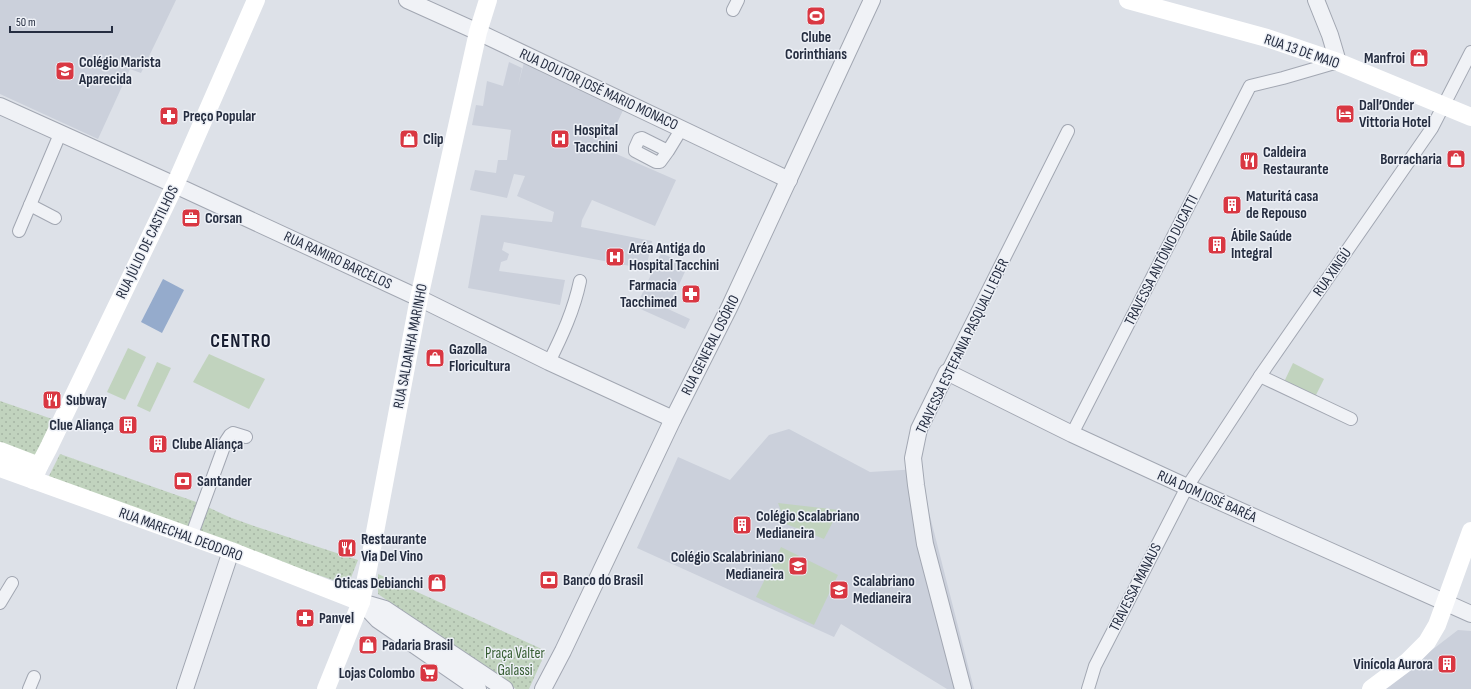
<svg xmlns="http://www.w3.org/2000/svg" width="1471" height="689" viewBox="0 0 1471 689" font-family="'Sofia Sans Condensed',sans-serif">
<defs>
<pattern id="park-dots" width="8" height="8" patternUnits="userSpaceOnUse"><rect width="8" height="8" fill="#c1d3be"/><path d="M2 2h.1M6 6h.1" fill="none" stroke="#a6b5a4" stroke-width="1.8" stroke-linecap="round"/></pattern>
</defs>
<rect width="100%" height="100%" fill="#dde1e8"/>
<!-- built -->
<g fill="#cbd0db">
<path d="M 0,0 L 176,0 L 141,73 L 130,69 L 98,139 L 0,94 Z"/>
<path d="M 509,62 L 522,68 L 518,86 L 524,62 L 625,106 L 605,149 L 676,180 L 655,226 L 592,200 L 582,220 L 581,227 L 652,241 L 646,269 L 504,242 L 502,250 L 509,254 L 507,260 L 501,262 L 499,271 L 565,280 L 560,305 L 468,288 L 481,215 L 552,222 L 554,212 L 517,196 L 525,176 L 514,174 L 507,198 L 470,190 L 475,170 L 496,173 L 498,160 L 507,160 L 511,130 L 472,125 L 476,105 L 483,106 L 487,81 L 503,86 Z"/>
<path d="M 661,253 L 688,265 L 668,309 L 690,319 L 685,329 L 636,307 Z"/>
<path d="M 789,429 L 870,472 L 918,469 L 974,689 L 947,689 L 841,624 L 834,637 L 637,548 L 678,457 L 730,480 L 769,435 Z"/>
<path d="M 1458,630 L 1471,631 L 1471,689 L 1381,689 Z"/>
</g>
<!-- park -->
<g fill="url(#park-dots)">
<path d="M 0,401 L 58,421 L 39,460 L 0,445 Z"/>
<path d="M 60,454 L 199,503 L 229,517 L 257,527 L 358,560 L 348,585 L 238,548 L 47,480 Z"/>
<path d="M 378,574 L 546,651 L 529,689 L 516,689 L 378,594 Z"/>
</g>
<!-- pitch -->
<g fill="#c1d3be">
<path d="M 128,348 L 146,357 L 125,400 L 107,392 Z"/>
<path d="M 209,354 L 265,379 L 249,409 L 193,382 Z"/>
<path d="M 157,362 L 171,368 L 150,412 L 137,406 Z"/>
<path d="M 1293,363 L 1324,379 L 1315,397 L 1284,382 Z"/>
<path d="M 778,503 L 839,510 L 824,539 L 786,524 Z"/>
<path d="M 781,547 L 838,575 L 814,625 L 756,597 Z"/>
</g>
<!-- water -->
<path fill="#95abcc" d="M 163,279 L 184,290 L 162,333 L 141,322 Z"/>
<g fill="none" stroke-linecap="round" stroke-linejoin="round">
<!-- minor casing -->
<g stroke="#a2a7b2" stroke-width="14">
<g id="minor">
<path d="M 733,10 L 738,0"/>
<path d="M 668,151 L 642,138 L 639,139 L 635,148 L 635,151 L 656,162 L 660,162 L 668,151 L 682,128"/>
<path d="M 30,205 L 55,218"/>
<path d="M 19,231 L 60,134"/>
<path d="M 549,362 C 562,336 574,310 580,281"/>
<path d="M 947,372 L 1068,131"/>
<path d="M 1260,376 L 1351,419"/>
<path d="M 1072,434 L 1250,86 L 1283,78 L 1338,62"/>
<path d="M 191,537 L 226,441 L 230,435 L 233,433 L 246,437"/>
<path d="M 0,603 L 12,583"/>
<path d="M 29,689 L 34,677"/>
<path d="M 1088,689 L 1095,666 L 1187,487 L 1260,376 L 1432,128 L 1471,52"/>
</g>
</g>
<!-- tertiary casing -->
<g stroke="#a2a7b2" stroke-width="18">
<g id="tertiary">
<path d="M 407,0 L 478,32 L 789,180"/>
<path d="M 1316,0 L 1330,35 L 1338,62"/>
<path d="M 0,106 L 175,185 L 419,298 L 549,362 L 673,419"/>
<path d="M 361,602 L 385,609 L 505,689"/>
<path d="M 361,602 L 378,620 L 478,689"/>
<path d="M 185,689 L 231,551"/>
<path d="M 543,689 L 563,651 L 673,419 L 729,308 L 872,0"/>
<path d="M 963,689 L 925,544 L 916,485 L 913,458 L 919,429 L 947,372 L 1072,434 L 1187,487 L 1471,614"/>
</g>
</g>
<!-- minor -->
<use href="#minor" stroke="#f0f2f6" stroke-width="12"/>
<!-- tertiary -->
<use href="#tertiary" stroke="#f0f2f6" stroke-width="16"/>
<!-- secondary -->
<g stroke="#fff" stroke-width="18">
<path d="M 1128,0 L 1267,38 L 1338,62 L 1471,117"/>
<path d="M 0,451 L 39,466"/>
<path d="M 0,468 L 231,551 L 361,602"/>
<path d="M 33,480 L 39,466 L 48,449 L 175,185 L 256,0"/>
<path d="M 326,689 L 361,602 L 369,564 L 419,298 L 478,32 L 488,0"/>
<path d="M 1371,689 L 1407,662 L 1427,642 L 1437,625 L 1471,531"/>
</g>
</g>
<!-- icons -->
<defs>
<g id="stadium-square" transform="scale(1)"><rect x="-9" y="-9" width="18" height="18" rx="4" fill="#d93742" stroke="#edf0f6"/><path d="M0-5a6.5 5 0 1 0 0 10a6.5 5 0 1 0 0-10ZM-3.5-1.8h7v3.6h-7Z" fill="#fff"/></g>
<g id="shop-square" transform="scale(1)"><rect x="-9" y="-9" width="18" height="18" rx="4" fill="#d93742" stroke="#edf0f6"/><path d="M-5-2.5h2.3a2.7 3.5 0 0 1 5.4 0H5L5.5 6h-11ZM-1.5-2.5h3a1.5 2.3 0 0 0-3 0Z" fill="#fff"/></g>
<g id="school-square" transform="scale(1)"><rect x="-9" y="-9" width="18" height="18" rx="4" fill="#d93742" stroke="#edf0f6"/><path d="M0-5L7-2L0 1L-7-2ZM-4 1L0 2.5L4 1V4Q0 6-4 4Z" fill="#fff"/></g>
<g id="hotel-square" transform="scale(1)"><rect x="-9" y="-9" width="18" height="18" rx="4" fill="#d93742" stroke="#edf0f6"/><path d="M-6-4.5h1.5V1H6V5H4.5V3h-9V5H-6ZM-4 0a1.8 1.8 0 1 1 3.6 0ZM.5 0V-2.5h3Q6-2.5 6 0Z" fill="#fff"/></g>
<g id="pharmacy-square" transform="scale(1)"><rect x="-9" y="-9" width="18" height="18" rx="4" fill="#d93742" stroke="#edf0f6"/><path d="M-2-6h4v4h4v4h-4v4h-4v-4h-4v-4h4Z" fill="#fff"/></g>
<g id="hospital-square" transform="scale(1)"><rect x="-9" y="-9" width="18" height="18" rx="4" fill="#d93742" stroke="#edf0f6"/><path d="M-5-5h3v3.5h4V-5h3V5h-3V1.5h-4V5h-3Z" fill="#fff"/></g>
<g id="restaurant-square" transform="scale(1)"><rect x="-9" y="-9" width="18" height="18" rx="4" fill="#d93742" stroke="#edf0f6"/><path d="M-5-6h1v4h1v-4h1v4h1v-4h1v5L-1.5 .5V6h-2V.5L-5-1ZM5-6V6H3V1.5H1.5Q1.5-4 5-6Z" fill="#fff"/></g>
<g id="building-square" transform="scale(1)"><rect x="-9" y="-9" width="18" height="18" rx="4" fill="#d93742" stroke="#edf0f6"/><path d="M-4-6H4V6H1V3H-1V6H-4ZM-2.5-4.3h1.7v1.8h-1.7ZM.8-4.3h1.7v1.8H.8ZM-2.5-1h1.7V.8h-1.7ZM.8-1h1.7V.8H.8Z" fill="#fff"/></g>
<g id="office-square" transform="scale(1)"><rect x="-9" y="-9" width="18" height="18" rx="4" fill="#d93742" stroke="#edf0f6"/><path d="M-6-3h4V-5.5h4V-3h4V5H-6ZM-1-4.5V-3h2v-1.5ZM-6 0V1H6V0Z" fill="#fff"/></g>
<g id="bank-square" transform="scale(1)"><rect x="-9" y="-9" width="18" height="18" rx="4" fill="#d93742" stroke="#edf0f6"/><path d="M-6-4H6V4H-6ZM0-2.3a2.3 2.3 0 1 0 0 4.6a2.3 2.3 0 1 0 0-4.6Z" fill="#fff"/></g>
<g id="supermarket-square" transform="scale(1)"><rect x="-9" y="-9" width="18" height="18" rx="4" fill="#d93742" stroke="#edf0f6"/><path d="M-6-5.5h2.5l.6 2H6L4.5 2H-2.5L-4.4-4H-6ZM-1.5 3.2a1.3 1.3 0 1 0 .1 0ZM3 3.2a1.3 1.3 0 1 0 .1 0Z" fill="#fff"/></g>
</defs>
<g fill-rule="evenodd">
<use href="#stadium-square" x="816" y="16"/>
<use href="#shop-square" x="1419" y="58"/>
<use href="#school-square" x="65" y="71"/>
<use href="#hotel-square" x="1345" y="114"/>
<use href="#pharmacy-square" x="169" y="116"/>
<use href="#shop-square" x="409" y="139"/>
<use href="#hospital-square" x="560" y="139"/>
<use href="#shop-square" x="1456" y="159"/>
<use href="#restaurant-square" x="1249" y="161"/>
<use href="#building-square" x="1232" y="205"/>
<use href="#office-square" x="191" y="218"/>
<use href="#building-square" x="1217" y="245"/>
<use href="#hospital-square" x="615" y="257"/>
<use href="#pharmacy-square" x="691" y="294"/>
<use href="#shop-square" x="435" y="358"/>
<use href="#restaurant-square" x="52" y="400"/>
<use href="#building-square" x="128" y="425"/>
<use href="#building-square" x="158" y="444"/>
<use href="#bank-square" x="183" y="481"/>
<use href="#building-square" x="742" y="525"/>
<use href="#restaurant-square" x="347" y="548"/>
<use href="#school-square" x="798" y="566"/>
<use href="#bank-square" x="549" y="580"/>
<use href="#shop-square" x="437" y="583"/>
<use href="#school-square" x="839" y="590"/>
<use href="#pharmacy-square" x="305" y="618"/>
<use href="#shop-square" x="368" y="645"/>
<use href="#building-square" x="1447" y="664"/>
<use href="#supermarket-square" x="429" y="673"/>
</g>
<g text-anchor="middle" stroke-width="3" stroke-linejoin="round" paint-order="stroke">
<!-- poi labels -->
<g font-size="15" font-weight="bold" fill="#252d40" stroke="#edf0f6" text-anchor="start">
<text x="816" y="42" text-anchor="middle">Clube<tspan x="816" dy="17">Corinthians</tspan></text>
<text x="1405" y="63" text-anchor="end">Manfroi</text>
<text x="79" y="67">Colégio Marista<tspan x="79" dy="17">Aparecida</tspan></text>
<text x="1359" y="110">Dall’Onder<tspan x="1359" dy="17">Vittoria Hotel</tspan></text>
<text x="183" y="121">Preço Popular</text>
<text x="574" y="135">Hospital<tspan x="574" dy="17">Tacchini</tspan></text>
<text x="423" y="144">Clip</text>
<text x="1263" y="157">Caldeira<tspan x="1263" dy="17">Restaurante</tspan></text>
<text x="1442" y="164" text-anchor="end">Borracharia</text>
<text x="1246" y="201">Maturitá casa<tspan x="1246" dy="17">de Repouso</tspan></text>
<text x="205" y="223">Corsan</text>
<text x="1231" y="241">Ábile Saúde<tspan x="1231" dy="17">Integral</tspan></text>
<text x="629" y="253">Aréa Antiga do<tspan x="629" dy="17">Hospital Tacchini</tspan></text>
<text x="677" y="290" text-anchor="end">Farmacia<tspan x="677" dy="17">Tacchimed</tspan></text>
<text x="449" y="354">Gazolla<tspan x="449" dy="17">Floricultura</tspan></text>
<text x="66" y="405">Subway</text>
<text x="114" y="430" text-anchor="end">Clue Aliança</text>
<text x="172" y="449">Clube Aliança</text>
<text x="197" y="486">Santander</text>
<text x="756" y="521">Colégio Scalabriano<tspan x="756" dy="17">Medianeira</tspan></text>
<text x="361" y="544">Restaurante<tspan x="361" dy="17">Via Del Vino</tspan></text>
<text x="784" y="562" text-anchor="end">Colégio Scalabriniano<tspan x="784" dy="17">Medianeira</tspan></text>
<text x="563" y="585">Banco do Brasil</text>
<text x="853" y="586">Scalabriano<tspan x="853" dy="17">Medianeira</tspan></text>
<text x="423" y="588" text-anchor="end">Óticas Debianchi</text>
<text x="319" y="623">Panvel</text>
<text x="382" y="650">Padaria Brasil</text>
<text x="1433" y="669" text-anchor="end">Vinícola Aurora</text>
<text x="415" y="678" text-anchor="end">Lojas Colombo</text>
</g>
<!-- street labels -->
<g font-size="15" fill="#252d40" stroke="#edf0f6">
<text transform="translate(1302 51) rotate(19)" y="5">RUA 13 DE MAIO</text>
<text transform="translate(599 89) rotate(25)" y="5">RUA DOUTOR JOSÉ MARIO MONACO</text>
<text transform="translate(147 242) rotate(-64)" y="5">RUA JÚLIO DE CASTILHOS</text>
<text transform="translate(338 260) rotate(25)" y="5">RUA RAMIRO BARCELOS</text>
<text transform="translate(1161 260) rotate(-63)" y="5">TRAVESSA ANTÔNIO DUCATTI</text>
<text transform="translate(1332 272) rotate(-55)" y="5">RUA XINGÚ</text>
<text transform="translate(710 345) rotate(-63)" y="5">RUA GENERAL OSÓRIO</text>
<text transform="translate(410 346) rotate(-79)" y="5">RUA SALDANHA MARINHO</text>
<text transform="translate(962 346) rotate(-64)" y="5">TRAVESSA ESTEFANIA PASQUALLI EDER</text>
<text transform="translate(1207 496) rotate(24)" y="5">RUA DOM JOSÉ BARÉA</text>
<text transform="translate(181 534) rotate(20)" y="5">RUA MARECHAL DEODORO</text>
<text transform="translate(1135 587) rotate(-63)" y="5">TRAVESSA MANAUS</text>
</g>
<!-- park labels -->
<g font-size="15" fill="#365d32" stroke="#edf0f6">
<text x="515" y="658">Praça Valter<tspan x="515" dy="17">Galassi</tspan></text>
</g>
<!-- district labels -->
<g font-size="19" font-weight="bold" letter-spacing="1" fill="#181e31" stroke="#edf0f6">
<text x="241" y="347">CENTRO</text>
</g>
</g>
<!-- scale -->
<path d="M10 26v6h102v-6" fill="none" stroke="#252d40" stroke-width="2"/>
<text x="16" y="26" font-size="12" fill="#252d40" stroke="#edf0f6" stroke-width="3" paint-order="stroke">50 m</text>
</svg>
